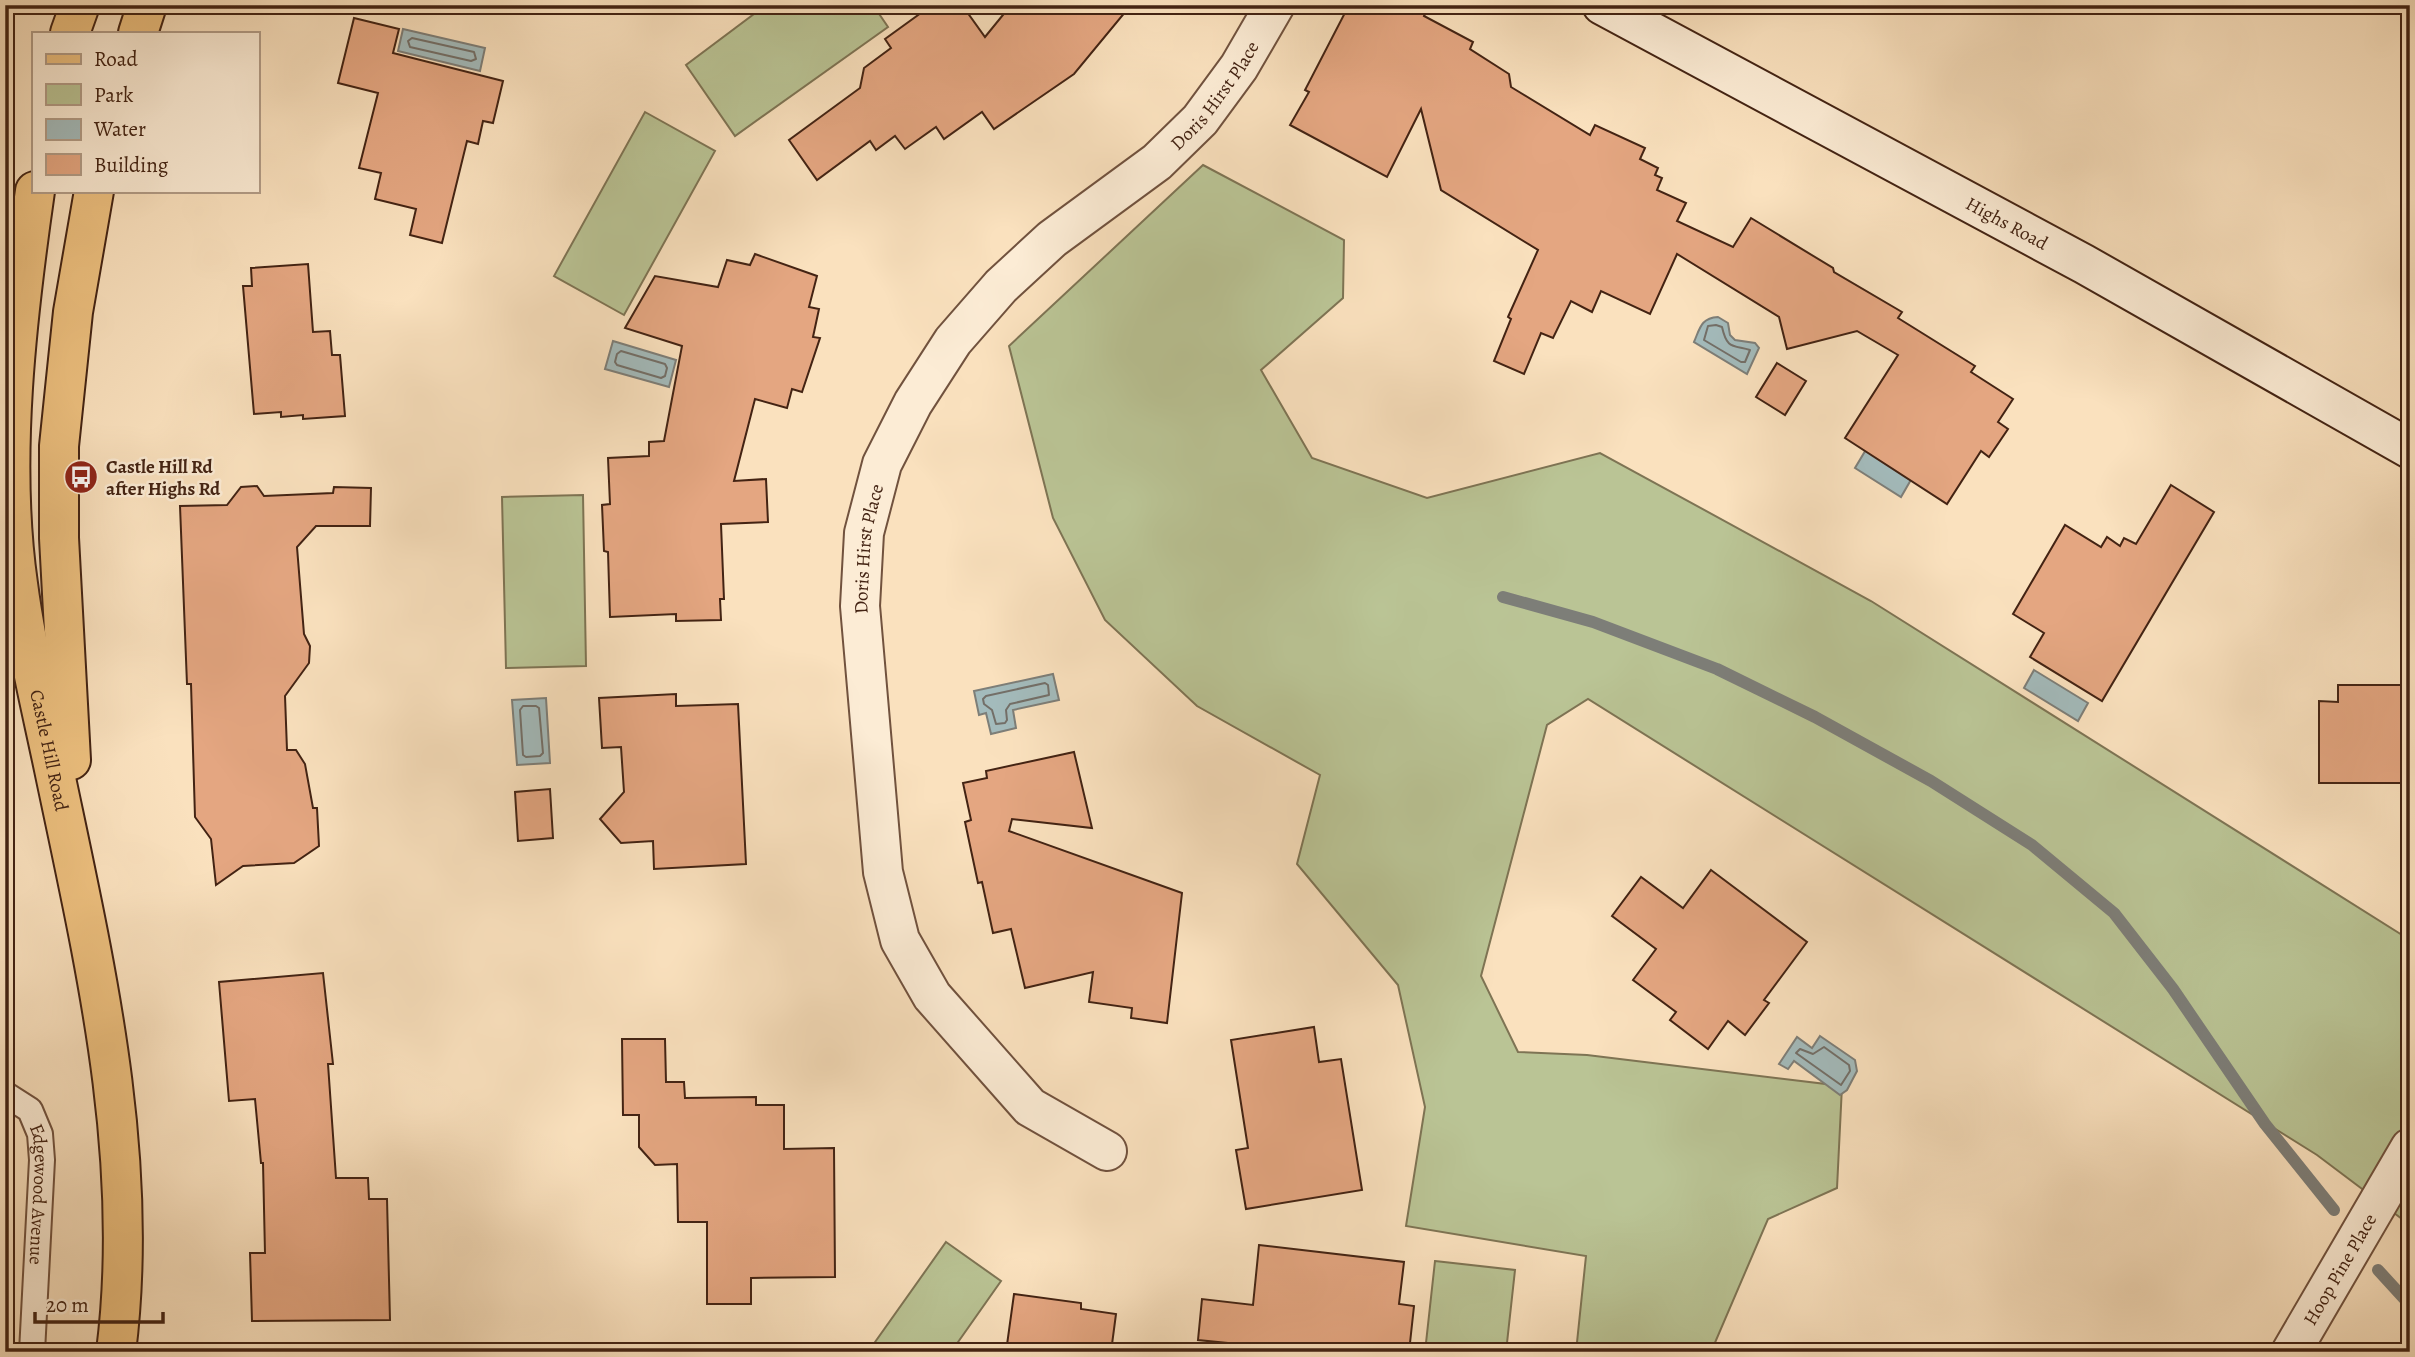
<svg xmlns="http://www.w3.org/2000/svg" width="2415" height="1357" viewBox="0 0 2415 1357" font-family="Alegreya,serif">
<rect width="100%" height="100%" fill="#fae1be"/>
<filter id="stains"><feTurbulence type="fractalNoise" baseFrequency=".00286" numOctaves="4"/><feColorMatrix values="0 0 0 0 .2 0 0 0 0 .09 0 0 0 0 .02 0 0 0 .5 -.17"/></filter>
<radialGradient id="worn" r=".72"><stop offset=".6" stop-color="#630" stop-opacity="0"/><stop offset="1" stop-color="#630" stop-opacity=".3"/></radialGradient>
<!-- green -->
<g fill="#bac495" stroke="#7e7454" stroke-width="2">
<path d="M 766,5 L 873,5 L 888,27 L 735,136 L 686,65 Z"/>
<path d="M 645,112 L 715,151 L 624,315 L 554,276 Z"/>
<path d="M 1203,165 L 1344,240 L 1343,298 L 1261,370 L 1312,458 L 1427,498 L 1600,453 L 1871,601 L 2410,940 L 2410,1225 L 2317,1155 L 1588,699 L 1547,725 L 1481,976 L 1518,1052 L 1587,1055 L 1842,1086 L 1837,1188 L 1768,1219 L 1711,1352 L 1576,1352 L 1586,1256 L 1406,1226 L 1425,1107 L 1398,985 L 1297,864 L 1320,775 L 1197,706 L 1105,620 L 1053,518 L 1009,346 Z"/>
<path d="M 583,495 L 586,666 L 506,668 L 502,497 Z"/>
<path d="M 946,1242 L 1001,1281 L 951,1352 L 868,1352 Z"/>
<path d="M 1435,1261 L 1515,1270 L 1506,1352 L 1425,1352 Z"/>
</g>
<!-- water -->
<g fill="#a3bbbc" stroke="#7d7e78" stroke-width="2">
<path d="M 403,29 L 485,48 L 480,71 L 398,51 Z"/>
<path d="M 1718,317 L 1728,323 L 1730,335 L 1735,340 L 1755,343 L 1759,348 L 1747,374 L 1694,342 C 1700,328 1701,318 1718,317 Z"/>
<path d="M 613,341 L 676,360 L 669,387 L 605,369 Z"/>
<path d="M 1870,443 L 1916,471 L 1901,497 L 1855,468 Z"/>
<path d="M 2034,670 L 2088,703 L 2078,721 L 2024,688 Z"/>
<path d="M 1053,674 L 1059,700 L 1013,710 L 1016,728 L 991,734 L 986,713 L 979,715 L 974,691 Z"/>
<path d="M 546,698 L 550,763 L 517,765 L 512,700 Z"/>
<path d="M 1820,1036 L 1855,1060 L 1857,1071 L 1847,1090 L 1840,1095 L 1794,1061 L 1788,1069 L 1779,1064 L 1797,1037 L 1812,1048 Z"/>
</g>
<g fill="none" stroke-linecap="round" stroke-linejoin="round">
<!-- shore -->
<g stroke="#736f68" stroke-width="2">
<path d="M 412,38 L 474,52 L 476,59 L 471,61 L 410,47 L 408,41 Z"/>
<path d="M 1716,325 L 1722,327 C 1727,349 1732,345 1750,350 L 1745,362 L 1741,362 L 1704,340 L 1708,326 Z"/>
<path d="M 621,351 L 665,364 L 667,368 L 665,376 L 661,378 L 617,365 L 615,362 L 617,354 Z"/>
<path d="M 1045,683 L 1048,685 L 1049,695 L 1010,704 L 1006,710 L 1007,720 L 1005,723 L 996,724 L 992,710 L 984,704 L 983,699 L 986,696 Z"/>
<path d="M 523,706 L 536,706 L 539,708 L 543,753 L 540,756 L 526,757 L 523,755 L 520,710 Z"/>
<path d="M 1824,1047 L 1849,1065 L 1850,1071 L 1841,1085 L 1796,1053 L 1800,1049 L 1813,1054 Z"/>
</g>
<!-- stream -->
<g stroke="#7d7e78" stroke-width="12">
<path d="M 1503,597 L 1593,622 L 1717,669 L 1815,717 L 1931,781 L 2032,845 L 2114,913 L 2173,989 L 2265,1124 L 2334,1210"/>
<path d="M 2378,1270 L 2410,1305"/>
</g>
</g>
<!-- building -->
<g fill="#e4a681" stroke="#432313" stroke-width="2">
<path d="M 932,5 L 962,5 L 985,37 L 1011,5 L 1131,5 L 1074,74 L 994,129 L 982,112 L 944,139 L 936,127 L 905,149 L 895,136 L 876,150 L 870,141 L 817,180 L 789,140 L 860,88 L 864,68 L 891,48 L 885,39 Z"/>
<path d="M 1349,5 L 1429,5 L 1424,16 L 1473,42 L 1470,49 L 1509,74 L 1511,87 L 1590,135 L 1595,125 L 1645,148 L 1640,159 L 1658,168 L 1655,175 L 1662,178 L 1657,190 L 1686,203 L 1677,221 L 1733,247 L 1751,218 L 1833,268 L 1834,272 L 1902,312 L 1898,318 L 1975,366 L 1971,372 L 2013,399 L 1998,422 L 2008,429 L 1989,457 L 1981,451 L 1947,504 L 1845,438 L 1898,355 L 1857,331 L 1787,349 L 1779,317 L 1677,254 L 1650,314 L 1601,291 L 1592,312 L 1571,301 L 1553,338 L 1541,333 L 1524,374 L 1494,361 L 1511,319 L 1508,317 L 1538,250 L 1441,190 L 1421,109 L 1387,177 L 1290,125 L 1309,92 L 1305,90 Z"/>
<path d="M 354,18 L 399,29 L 393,53 L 503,81 L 493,123 L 483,121 L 478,144 L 467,141 L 442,243 L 410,235 L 416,209 L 375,199 L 381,173 L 359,168 L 378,93 L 338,83 Z"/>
<path d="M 755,254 L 817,276 L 809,307 L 819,309 L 813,337 L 820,338 L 802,392 L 792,389 L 787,408 L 755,399 L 734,481 L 766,479 L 768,522 L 721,524 L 724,599 L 720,599 L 721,620 L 676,621 L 676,614 L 610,617 L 608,552 L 604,551 L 602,505 L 610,504 L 608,458 L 649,456 L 649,442 L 664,441 L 682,346 L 625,328 L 655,276 L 718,287 L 727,260 L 750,265 Z"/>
<path d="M 308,264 L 313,332 L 330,331 L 332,355 L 340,355 L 345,416 L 303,419 L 303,415 L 281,417 L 281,412 L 254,414 L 243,286 L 252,286 L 251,268 Z"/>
<path d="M 1777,363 L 1806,381 L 1785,415 L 1756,397 Z"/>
<path d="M 2171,485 L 2214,512 L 2102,701 L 2030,657 L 2044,633 L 2013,614 L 2065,525 L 2101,547 L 2107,537 L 2120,546 L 2124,538 L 2136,544 Z"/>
<path d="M 257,486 L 264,496 L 333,493 L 334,487 L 371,488 L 370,526 L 316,526 L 297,547 L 304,634 L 310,646 L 309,663 L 285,696 L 287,750 L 296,750 L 305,764 L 313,808 L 317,808 L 319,846 L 294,863 L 243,866 L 216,885 L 211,839 L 195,817 L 191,684 L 187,684 L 180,506 L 227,505 L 241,487 Z"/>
<path d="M 2338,685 L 2410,685 L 2410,783 L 2319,783 L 2319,701 L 2338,702 Z"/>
<path d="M 676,694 L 676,706 L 738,704 L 746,864 L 654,869 L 653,841 L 621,843 L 600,819 L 624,792 L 621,747 L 602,748 L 599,698 Z"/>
<path d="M 1074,752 L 1092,828 L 1012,819 L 1009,831 L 1182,893 L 1167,1023 L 1131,1018 L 1132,1008 L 1089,1002 L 1093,972 L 1025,988 L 1011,929 L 993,933 L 982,882 L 978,883 L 965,822 L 971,820 L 963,783 L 987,778 L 986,771 Z"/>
<path d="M 550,789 L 553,838 L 518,841 L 515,792 Z"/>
<path d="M 1711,870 L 1807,942 L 1764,1000 L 1769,1003 L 1745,1035 L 1728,1021 L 1708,1049 L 1670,1020 L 1676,1012 L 1633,980 L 1656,949 L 1612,916 L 1641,877 L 1683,908 Z"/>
<path d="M 323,973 L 333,1064 L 328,1064 L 336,1178 L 368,1178 L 369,1199 L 387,1199 L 390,1320 L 252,1321 L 250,1253 L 265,1253 L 263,1163 L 261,1163 L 255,1099 L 229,1101 L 219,982 Z"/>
<path d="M 1314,1027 L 1319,1062 L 1341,1059 L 1362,1190 L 1246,1209 L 1236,1150 L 1248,1148 L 1231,1040 Z"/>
<path d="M 622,1039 L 665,1039 L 666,1082 L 684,1082 L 685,1098 L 756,1097 L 756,1105 L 784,1105 L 784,1149 L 834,1148 L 835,1277 L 751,1278 L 751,1304 L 707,1304 L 707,1222 L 678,1222 L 677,1164 L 655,1165 L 639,1147 L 639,1115 L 623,1115 Z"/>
<path d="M 1259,1245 L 1404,1262 L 1399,1304 L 1414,1306 L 1409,1352 L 1236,1352 L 1237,1344 L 1198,1340 L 1202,1299 L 1253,1305 Z"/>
<path d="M 1014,1294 L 1081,1303 L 1081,1309 L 1116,1314 L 1111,1352 L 1006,1352 Z"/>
</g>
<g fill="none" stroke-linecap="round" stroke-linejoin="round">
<!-- lane casing -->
<g stroke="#71523e" stroke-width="28">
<g id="lane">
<path id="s1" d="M 5,1094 L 30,1110 L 40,1134 L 42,1160 L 32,1352"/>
</g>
</g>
<!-- street casing -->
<g stroke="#71523e" stroke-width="42">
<g id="street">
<path id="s2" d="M 1107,1151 L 1030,1107 L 932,996 L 900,940 L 883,872 L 860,606 L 864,533 L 882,464 L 913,403 L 953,341 L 1001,286 L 1052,239 L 1157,162 L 1200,120 L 1239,67 L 1275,5"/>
<path id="s3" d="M 2291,1352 L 2410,1148"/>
</g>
</g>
<!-- secondary casing -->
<g stroke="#432313" stroke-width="42">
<g id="secondary">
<path id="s4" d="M 1602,5 L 2084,264 L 2410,449"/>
</g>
</g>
<!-- primary casing -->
<g stroke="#432313" stroke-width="42">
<g id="primary">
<path d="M 70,33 L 80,5"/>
<path d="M 138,33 L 147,5"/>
<path id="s5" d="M 35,191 C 17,316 0,459 18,584 C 26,646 41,707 54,769 C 94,960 141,1155 116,1352"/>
<path d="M 71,760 L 59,538 L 59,446 L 73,312 L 94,191"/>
</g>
</g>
<!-- lane -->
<use href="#lane" stroke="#fcecd5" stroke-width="24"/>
<!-- street -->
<use href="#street" stroke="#fcecd5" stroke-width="38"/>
<!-- secondary -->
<use href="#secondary" stroke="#fcecd5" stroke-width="38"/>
<!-- primary -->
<use href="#primary" stroke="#edc07f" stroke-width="38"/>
</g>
<!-- icons -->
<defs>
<g id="bus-disc" transform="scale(1.75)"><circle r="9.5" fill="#8f2418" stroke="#fcecd5"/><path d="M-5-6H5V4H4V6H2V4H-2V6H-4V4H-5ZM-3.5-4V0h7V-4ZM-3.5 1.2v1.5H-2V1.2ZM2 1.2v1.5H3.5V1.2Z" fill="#fff"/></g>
</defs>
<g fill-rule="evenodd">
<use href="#bus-disc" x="81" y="477"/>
</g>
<g text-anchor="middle" stroke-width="5" stroke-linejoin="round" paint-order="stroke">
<!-- street labels -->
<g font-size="19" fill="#432313" stroke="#fcecd5">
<text dy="7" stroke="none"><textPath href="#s2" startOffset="1286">Doris Hirst Place</textPath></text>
<text dy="7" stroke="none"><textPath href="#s4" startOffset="460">Highs Road</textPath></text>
<text dy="7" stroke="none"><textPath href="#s2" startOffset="696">Doris Hirst Place</textPath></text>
<text dy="7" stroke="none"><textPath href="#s5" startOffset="564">Castle Hill Road</textPath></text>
<text dy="7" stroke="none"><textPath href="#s1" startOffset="116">Edgewood Avenue</textPath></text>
<text dy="7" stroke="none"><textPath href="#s3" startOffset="96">Hoop Pine Place</textPath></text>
</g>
<!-- poi labels -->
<g font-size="19" font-weight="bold" fill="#432313" stroke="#fcecd5" text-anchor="start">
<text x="106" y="473">Castle Hill Rd<tspan x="106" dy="22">after Highs Rd</tspan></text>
</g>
</g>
<!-- margin -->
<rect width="2415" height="1357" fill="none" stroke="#fae1be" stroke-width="28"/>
<rect x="7" y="7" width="2401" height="1343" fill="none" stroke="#432313" stroke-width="3.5"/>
<rect x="14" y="14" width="2387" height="1329" fill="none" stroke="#432313" stroke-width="2"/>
<!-- legend -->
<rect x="32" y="32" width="228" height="161" fill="#fcecd5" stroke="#b29c87" stroke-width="2"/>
<rect x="46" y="54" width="35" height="10" fill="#edc07f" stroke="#b29c87" stroke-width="2"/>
<text x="94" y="66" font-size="21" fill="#432313">Road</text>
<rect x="46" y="84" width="35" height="21" fill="#bac495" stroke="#b29c87" stroke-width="2"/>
<text x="94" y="102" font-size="21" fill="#432313">Park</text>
<rect x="46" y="119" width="35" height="21" fill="#a3bbbc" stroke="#b29c87" stroke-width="2"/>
<text x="94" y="136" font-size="21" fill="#432313">Water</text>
<rect x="46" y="154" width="35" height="21" fill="#e4a681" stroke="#b29c87" stroke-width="2"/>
<text x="94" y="172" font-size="21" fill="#432313">Building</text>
<!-- scale -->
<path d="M35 1312v10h128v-10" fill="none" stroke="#432313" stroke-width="3.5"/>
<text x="46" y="1312" font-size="21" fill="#432313" stroke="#fcecd5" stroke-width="5" paint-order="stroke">20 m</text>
<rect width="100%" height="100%" filter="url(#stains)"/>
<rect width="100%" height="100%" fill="url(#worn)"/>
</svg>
